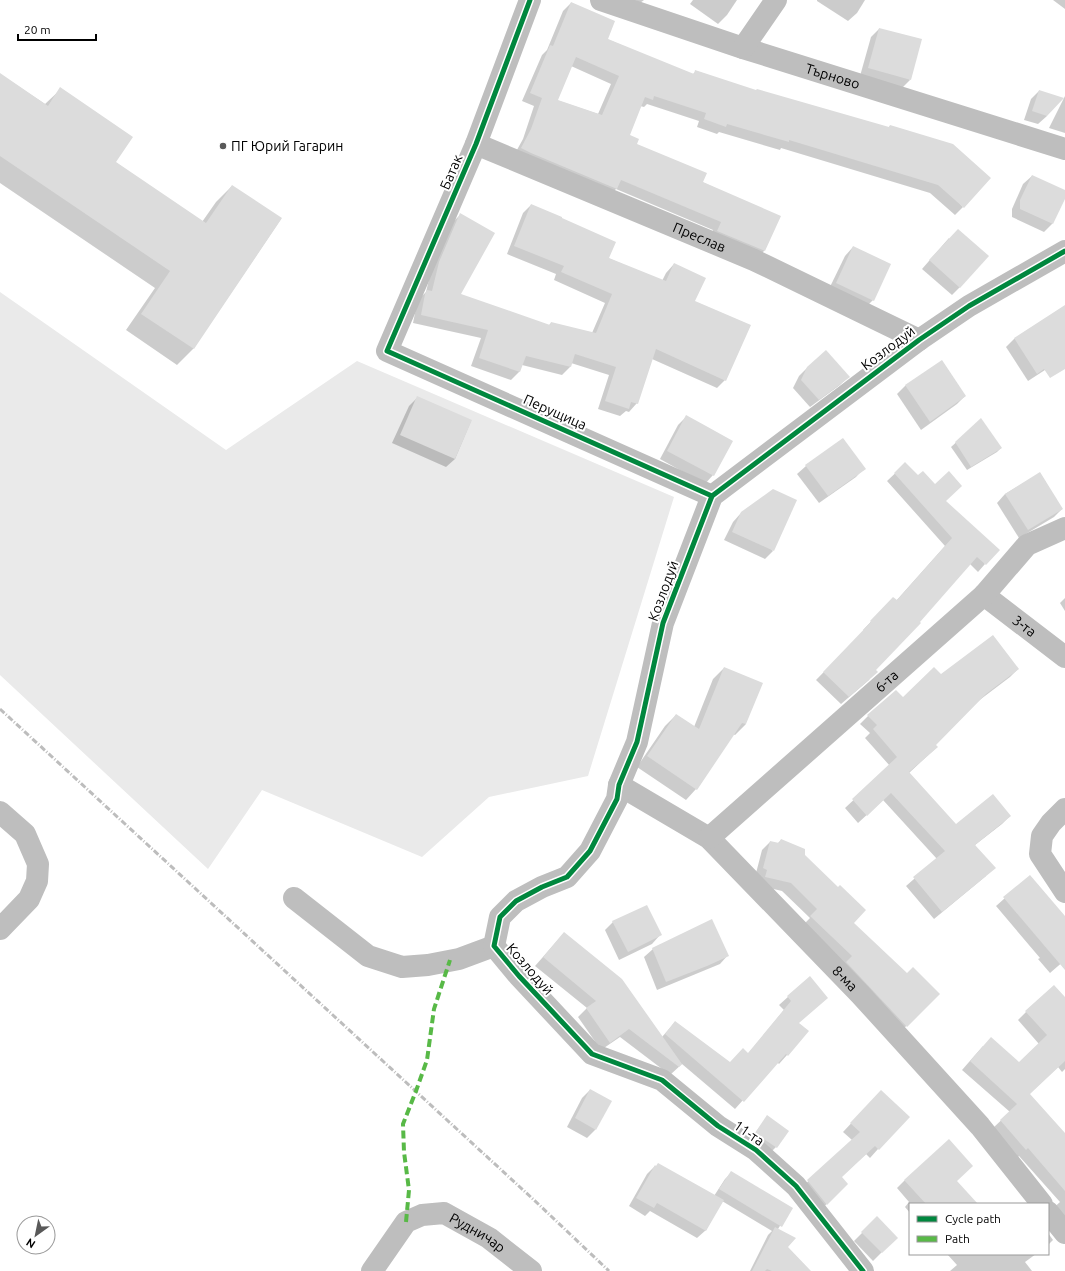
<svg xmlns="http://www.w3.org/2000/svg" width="1065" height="1271" viewBox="0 0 1065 1271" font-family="Ubuntu,sans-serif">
<rect width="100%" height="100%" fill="#fff"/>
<!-- green -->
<path fill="#eaeaea" d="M 0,292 L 226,450 L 357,361 L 674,497 L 588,776 L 489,797 L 422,857 L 262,790 L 208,869 L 0,675 Z"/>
<!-- shadow -->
<g fill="#0003" fill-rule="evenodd">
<path d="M 635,0 L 644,0 L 640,3 Z"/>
<path d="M 693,0 L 737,0 L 727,15 L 718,24 L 690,4 Z"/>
<path d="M 817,0 L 865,0 L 857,13 L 848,21 L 817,1 Z"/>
<path d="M 1053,0 L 1065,0 L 1065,9 Z"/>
<path d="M 571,3 L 607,39 L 692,75 L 696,71 L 756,91 L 888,128 L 890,126 L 963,207 L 955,215 L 930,193 L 781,148 L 780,150 L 719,132 L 717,134 L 697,127 L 699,121 L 647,104 L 644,107 L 640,106 L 629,135 L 636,144 L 702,182 L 779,217 L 764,251 L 756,259 L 710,239 L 713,230 L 616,189 L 608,197 L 513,157 L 523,139 L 534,106 L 522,101 L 542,55 L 547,50 L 563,11 ZM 571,66 L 611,84 L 598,114 L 556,100 Z"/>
<path d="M 879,29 L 910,80 L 902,88 L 860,76 L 871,37 Z"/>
<path d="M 0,74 L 45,104 L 61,89 L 115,162 L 202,222 L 216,202 L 232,186 L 281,219 L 193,349 L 177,365 L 126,330 L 155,288 L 0,183 Z"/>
<path d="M 1039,91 L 1047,116 L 1038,124 L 1024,120 L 1031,99 Z"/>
<path d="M 1065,96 L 1065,133 L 1049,128 Z"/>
<path d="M 1032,176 L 1065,192 L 1065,196 L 1052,224 L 1044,232 L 1012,217 L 1012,209 L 1023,184 Z"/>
<path d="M 531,205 L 608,258 L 662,281 L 666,273 L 674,264 L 694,301 L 725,380 L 717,388 L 652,359 L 637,403 L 629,412 L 626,411 L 620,416 L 598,409 L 609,375 L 571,363 L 570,367 L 562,375 L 522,365 L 519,372 L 511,380 L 471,366 L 481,338 L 413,323 L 417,303 L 419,299 L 426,292 L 431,271 L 452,223 L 460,215 L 459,294 L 548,326 L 551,323 L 592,333 L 605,303 L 554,280 L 556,274 L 507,254 L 523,213 Z"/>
<path d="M 949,238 L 960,287 L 952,295 L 922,269 Z"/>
<path d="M 853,247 L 873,300 L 865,308 L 828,291 L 845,256 Z"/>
<path d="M 1063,308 L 1065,311 L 1065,357 L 1028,381 L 1006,347 L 1014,339 Z"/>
<path d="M 942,361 L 965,396 L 957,404 L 921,430 L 897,394 L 905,386 Z"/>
<path d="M 807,368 L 848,377 L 840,385 L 810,407 L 793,388 L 799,376 Z"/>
<path d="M 417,398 L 471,421 L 455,459 L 446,467 L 392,443 L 409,406 Z"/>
<path d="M 686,417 L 713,475 L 705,484 L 660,459 L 678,425 Z"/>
<path d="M 981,420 L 1001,448 L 997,452 L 967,470 L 951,447 Z"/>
<path d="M 843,439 L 864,468 L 856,477 L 819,503 L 797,474 L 806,466 Z"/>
<path d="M 905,464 L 918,476 L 935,485 L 985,564 L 978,572 L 970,564 L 875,670 L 869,680 L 841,704 L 816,680 L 864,631 L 863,630 L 886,606 L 896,601 L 945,546 L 887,481 Z"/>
<path d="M 1040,473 L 1062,509 L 1054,517 L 1019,538 L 997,503 L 1005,494 Z"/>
<path d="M 741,513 L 773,551 L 765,559 L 724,540 L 733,522 Z"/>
<path d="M 1065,598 L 1065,611 L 1060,603 Z"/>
<path d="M 724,668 L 746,724 L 735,735 L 733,734 L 696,789 L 686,800 L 637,767 L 665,726 L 676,715 L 694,727 L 713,679 Z"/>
<path d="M 1018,669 L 1010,677 L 977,702 L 935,745 L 937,747 L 909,773 L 956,826 L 1010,816 L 1002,824 L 975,845 L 986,876 L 934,919 L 906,886 L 937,859 L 883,800 L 858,823 L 845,808 L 890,766 L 865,738 L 870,733 L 860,724 L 868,716 L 903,699 L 941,676 Z"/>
<path d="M 781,840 L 804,856 L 852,923 L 907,974 L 939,994 L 898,1034 L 803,925 L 810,918 L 782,891 L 757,885 L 755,877 L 762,850 L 770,842 L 777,844 Z"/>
<path d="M 1030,876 L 1065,917 L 1065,960 L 1050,973 L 1038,959 L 1040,958 L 996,906 Z"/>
<path d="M 613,922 L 660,935 L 652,944 L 619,960 L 605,930 Z"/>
<path d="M 564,933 L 662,1037 L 675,1022 L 729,1063 L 748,1054 L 784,1010 L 779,1005 L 809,978 L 798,1023 L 808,1031 L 787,1055 L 779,1064 L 777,1062 L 735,1109 L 682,1064 L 670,1075 L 620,1037 L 601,1050 L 578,1017 L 587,1008 L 535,966 Z"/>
<path d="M 653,949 L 728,955 L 720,964 L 657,990 L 644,957 Z"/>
<path d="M 1065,999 L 1065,1069 L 1062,1072 L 1058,1067 L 1029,1094 L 1065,1135 L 1065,1224 L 1049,1212 L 1060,1202 L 1019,1156 L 1018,1157 L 993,1128 L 1010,1112 L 962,1070 L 983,1046 L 1019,1063 L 1039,1044 L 1018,1020 L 1026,1012 Z"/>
<path d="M 590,1090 L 595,1130 L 587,1138 L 567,1127 L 582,1098 Z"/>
<path d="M 873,1100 L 878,1149 L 870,1158 L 866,1154 L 841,1177 L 846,1184 L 818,1213 L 800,1189 L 852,1140 L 843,1132 Z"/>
<path d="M 767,1117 L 776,1147 L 772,1151 L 752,1137 Z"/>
<path d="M 655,1166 L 714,1196 L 725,1179 L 731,1173 L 791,1208 L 778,1229 L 786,1247 L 809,1271 L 750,1271 L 768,1235 L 772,1231 L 722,1201 L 706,1230 L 697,1238 L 650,1211 L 645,1216 L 629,1206 L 647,1174 Z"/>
<path d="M 905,1180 L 956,1181 L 976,1204 L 910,1204 L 910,1213 L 905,1207 L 909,1202 L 897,1188 Z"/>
<path d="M 877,1218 L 896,1238 L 873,1261 L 854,1241 Z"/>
<path d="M 1048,1233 L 1053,1240 L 1048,1245 Z"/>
<path d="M 947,1254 L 1036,1254 L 1025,1262 L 1032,1271 L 950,1271 L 957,1265 Z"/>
</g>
<!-- building -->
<g fill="#dcdcdc" fill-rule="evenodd">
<path d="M 571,2 L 615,21 L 608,39 L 694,74 L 695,70 L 756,90 L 757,89 L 889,127 L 890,125 L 953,144 L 991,178 L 964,208 L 938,185 L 789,140 L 789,142 L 727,124 L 726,127 L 704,119 L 706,113 L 654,96 L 653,100 L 645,97 L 630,135 L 639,139 L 637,144 L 707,173 L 703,182 L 781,216 L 765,251 L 717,231 L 721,222 L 621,180 L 617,189 L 531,153 L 521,148 L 531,129 L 542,98 L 530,93 L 550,45 L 553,46 ZM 576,57 L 619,76 L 602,115 L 558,100 Z"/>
<path d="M 879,28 L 922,39 L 911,80 L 868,68 Z"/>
<path d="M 0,73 L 48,106 L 60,87 L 133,137 L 116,162 L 206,223 L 232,185 L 282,218 L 194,349 L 141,314 L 170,271 L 0,156 Z"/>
<path d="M 1039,90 L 1064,98 L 1047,116 L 1032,111 Z"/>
<path d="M 1032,175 L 1065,190 L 1065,199 L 1053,224 L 1020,209 L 1020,200 Z"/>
<path d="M 531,204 L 562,217 L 562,218 L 616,242 L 609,258 L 666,281 L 674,263 L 706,278 L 695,301 L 751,325 L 726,381 L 656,349 L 638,404 L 631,402 L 629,409 L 605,401 L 616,367 L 575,354 L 571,367 L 526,356 L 520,372 L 479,358 L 488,330 L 421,315 L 425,294 L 427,290 L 432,291 L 439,262 L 460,213 L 495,233 L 461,294 L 550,325 L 551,322 L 596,333 L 612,294 L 561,272 L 564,266 L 514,246 Z"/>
<path d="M 958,229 L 989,256 L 960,288 L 929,260 Z"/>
<path d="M 853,246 L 891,264 L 874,301 L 836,283 Z"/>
<path d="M 1065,305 L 1065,369 L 1050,378 L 1044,369 L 1037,374 L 1014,338 Z"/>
<path d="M 826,350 L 850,377 L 819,400 L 801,380 L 807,367 Z"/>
<path d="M 942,360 L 966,396 L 930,422 L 905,385 Z"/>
<path d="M 417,396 L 472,420 L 455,459 L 400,435 Z"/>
<path d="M 686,415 L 706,426 L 705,427 L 706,426 L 733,441 L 714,476 L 667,451 Z"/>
<path d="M 981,418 L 1002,448 L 971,467 L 955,442 Z"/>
<path d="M 843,438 L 866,469 L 828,496 L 805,465 Z"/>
<path d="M 905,462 L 918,475 L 923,471 L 935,484 L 949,471 L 962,486 L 946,501 L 1000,550 L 986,565 L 977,557 L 920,622 L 921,623 L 876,670 L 878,672 L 849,697 L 823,672 L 871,622 L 870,621 L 893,597 L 897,600 L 952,538 L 894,473 Z"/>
<path d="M 1040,472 L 1063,509 L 1028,530 L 1005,494 Z"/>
<path d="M 773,489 L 797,500 L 774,551 L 732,532 L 741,512 Z"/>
<path d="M 993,635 L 1019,669 L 986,694 L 936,745 L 938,747 L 909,772 L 956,824 L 993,794 L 1011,816 L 975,845 L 996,868 L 942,912 L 913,877 L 945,851 L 891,793 L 867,816 L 852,799 L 897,757 L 873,729 L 877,725 L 867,715 L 896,690 L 903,697 L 934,667 L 941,674 Z"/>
<path d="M 724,667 L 763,683 L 746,724 L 742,723 L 697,790 L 647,756 L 676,714 L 699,729 Z"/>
<path d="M 781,839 L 805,849 L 805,855 L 838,887 L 840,885 L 866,910 L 854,923 L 907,973 L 913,967 L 940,994 L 907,1027 L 846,962 L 852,956 L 810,916 L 817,909 L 791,883 L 765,877 L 767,870 L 763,868 L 770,841 L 779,843 Z"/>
<path d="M 1030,875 L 1065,916 L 1065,970 L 1003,897 Z"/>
<path d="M 647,905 L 662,935 L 628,952 L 612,921 Z"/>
<path d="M 712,919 L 729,956 L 707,966 L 666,982 L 652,948 Z"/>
<path d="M 564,932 L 622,979 L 682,1064 L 679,1067 L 629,1029 L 610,1043 L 586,1008 L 596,1001 L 543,957 Z"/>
<path d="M 810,976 L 828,998 L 799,1023 L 809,1031 L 788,1056 L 786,1054 L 744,1102 L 665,1034 L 675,1021 L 730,1062 L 743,1048 L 748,1053 L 791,1001 L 787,996 Z"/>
<path d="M 1054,985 L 1065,997 L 1065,1061 L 1030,1094 L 1065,1133 L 1065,1191 L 1028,1148 L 1026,1150 L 1000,1120 L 1017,1104 L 970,1061 L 991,1037 L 1019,1062 L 1047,1035 L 1025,1011 Z"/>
<path d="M 590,1089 L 612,1101 L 596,1130 L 575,1118 Z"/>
<path d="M 881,1090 L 910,1117 L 879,1150 L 875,1146 L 842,1177 L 848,1184 L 827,1205 L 807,1180 L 860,1132 L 850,1123 Z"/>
<path d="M 767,1115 L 789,1131 L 777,1148 L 755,1133 Z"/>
<path d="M 949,1139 L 973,1166 L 957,1181 L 978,1204 L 926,1204 L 904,1180 Z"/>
<path d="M 658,1163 L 724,1200 L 706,1231 L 657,1203 L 654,1208 L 636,1198 L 655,1165 L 656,1166 Z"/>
<path d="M 731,1171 L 793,1208 L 782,1227 L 719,1189 Z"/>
<path d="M 877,1216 L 898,1238 L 882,1253 L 861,1232 Z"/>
<path d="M 775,1227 L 796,1238 L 788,1247 L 811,1271 L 772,1271 L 767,1269 L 765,1271 L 752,1271 Z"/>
</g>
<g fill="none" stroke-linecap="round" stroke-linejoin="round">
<!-- street -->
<g stroke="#bebebe" stroke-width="22">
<path d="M 530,0 L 476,144 L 387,351 L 712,496"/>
<path id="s1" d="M 601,0 L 743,48 L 1065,149"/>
<path d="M 743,48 L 776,0"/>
<path id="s2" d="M 476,144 L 754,260 L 919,340"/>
<path id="s3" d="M 984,595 L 1065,657"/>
<path id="s4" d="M 619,785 L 709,838 L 860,994 L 980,1126 L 1042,1204"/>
<path d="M 1065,809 L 1051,823 L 1042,836 L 1040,854 L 1065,892"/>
<path d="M 0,812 L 25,834 L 38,864 L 37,881 L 29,899 L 0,929"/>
<path id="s5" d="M 709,838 L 984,595 L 1027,545 L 1065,528"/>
<path d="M 294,898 L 368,956 L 402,967 L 428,965 L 459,959 L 494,946"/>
<path d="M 1048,1212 L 1065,1233"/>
<path id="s6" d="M 372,1271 L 406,1222 L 422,1215 L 444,1213 L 489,1238 L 531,1271"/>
<path d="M 863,1271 L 796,1186 L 756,1150 L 718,1126 L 662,1080 L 592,1054 L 519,976 L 494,946 L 500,917 L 516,901 L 542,887 L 567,877 L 590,851 L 617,799 L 619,785 L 637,742 L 663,623 L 712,496 L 919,340 L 969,306 L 1065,251"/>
</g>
<!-- rail -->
<path stroke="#bdbdbd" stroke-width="3" stroke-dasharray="6 2 1 2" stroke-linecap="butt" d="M 0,709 L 534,1200 L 609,1271"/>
<!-- quiet -->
<path stroke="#58b947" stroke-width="4" stroke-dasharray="8 4" stroke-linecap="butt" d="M 406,1222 L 409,1190 L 404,1152 L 403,1124 L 416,1091 L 427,1060 L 434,1009 L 450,960"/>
<!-- cycleway casing -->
<g stroke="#fff" stroke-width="8">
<g id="cycleway">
<path d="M 530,0 L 476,144 L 387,351 L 712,496"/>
<path d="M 863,1271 L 796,1186 L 756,1150 L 718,1126 L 662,1080 L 592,1054 L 519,976 L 494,946 L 500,917 L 516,901 L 542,887 L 567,877 L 590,851 L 617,799 L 619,785 L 637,742 L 663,623 L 712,496 L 919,340 L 969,306 L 1065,251"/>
</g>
</g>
<!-- cycleway -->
<use href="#cycleway" stroke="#00873e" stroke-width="5"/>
</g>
<!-- markers -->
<circle fill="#595959" stroke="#fff" stroke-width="1.5" cx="223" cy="146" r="4"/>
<g text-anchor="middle" stroke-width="4" stroke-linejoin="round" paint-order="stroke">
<!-- street labels -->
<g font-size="14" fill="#000" stroke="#fff">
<text dy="5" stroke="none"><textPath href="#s1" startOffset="244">Търново</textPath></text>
<text transform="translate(451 172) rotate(-67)" y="5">Батак</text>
<text dy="5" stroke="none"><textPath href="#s2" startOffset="242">Преслав</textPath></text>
<text transform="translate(888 348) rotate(-37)" y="5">Козлодуй</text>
<text transform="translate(555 412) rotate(24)" y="5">Перущица</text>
<text transform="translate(663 591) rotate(-70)" y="5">Козлодуй</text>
<text dy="5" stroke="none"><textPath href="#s3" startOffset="51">3-та</textPath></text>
<text dy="5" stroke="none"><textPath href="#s5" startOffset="237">6-та</textPath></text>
<text transform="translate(530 969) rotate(49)" y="5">Козлодуй</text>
<text dy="5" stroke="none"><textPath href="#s4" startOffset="300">8-ма</textPath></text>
<text transform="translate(749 1133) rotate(34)" y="5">11-та</text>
<text dy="5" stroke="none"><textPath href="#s6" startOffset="138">Рудничар</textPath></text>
</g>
<!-- poi labels -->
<g font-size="14" fill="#000" stroke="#fff" text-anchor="start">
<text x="231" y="151">ПГ Юрий Гагарин</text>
</g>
</g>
<!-- legend -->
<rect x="909" y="1203" width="140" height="52" fill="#ffffff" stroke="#999999"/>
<rect x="917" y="1216" width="20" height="6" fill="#00873e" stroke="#999999"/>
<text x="945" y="1223" font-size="12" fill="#000000">Cycle path</text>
<rect x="917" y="1236" width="20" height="6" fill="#58b947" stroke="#999999"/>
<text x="945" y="1243" font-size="12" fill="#000000">Path</text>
<!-- north arrow -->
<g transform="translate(36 1235) rotate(213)"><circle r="19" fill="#ffffff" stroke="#999999"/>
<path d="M0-3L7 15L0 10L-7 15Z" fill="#595959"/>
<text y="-6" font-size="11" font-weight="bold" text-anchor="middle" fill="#000000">N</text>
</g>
<!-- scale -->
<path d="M18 34v6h78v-6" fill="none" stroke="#000000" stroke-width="2"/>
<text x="24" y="34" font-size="12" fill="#000000" stroke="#ffffff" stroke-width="3" paint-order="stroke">20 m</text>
</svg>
